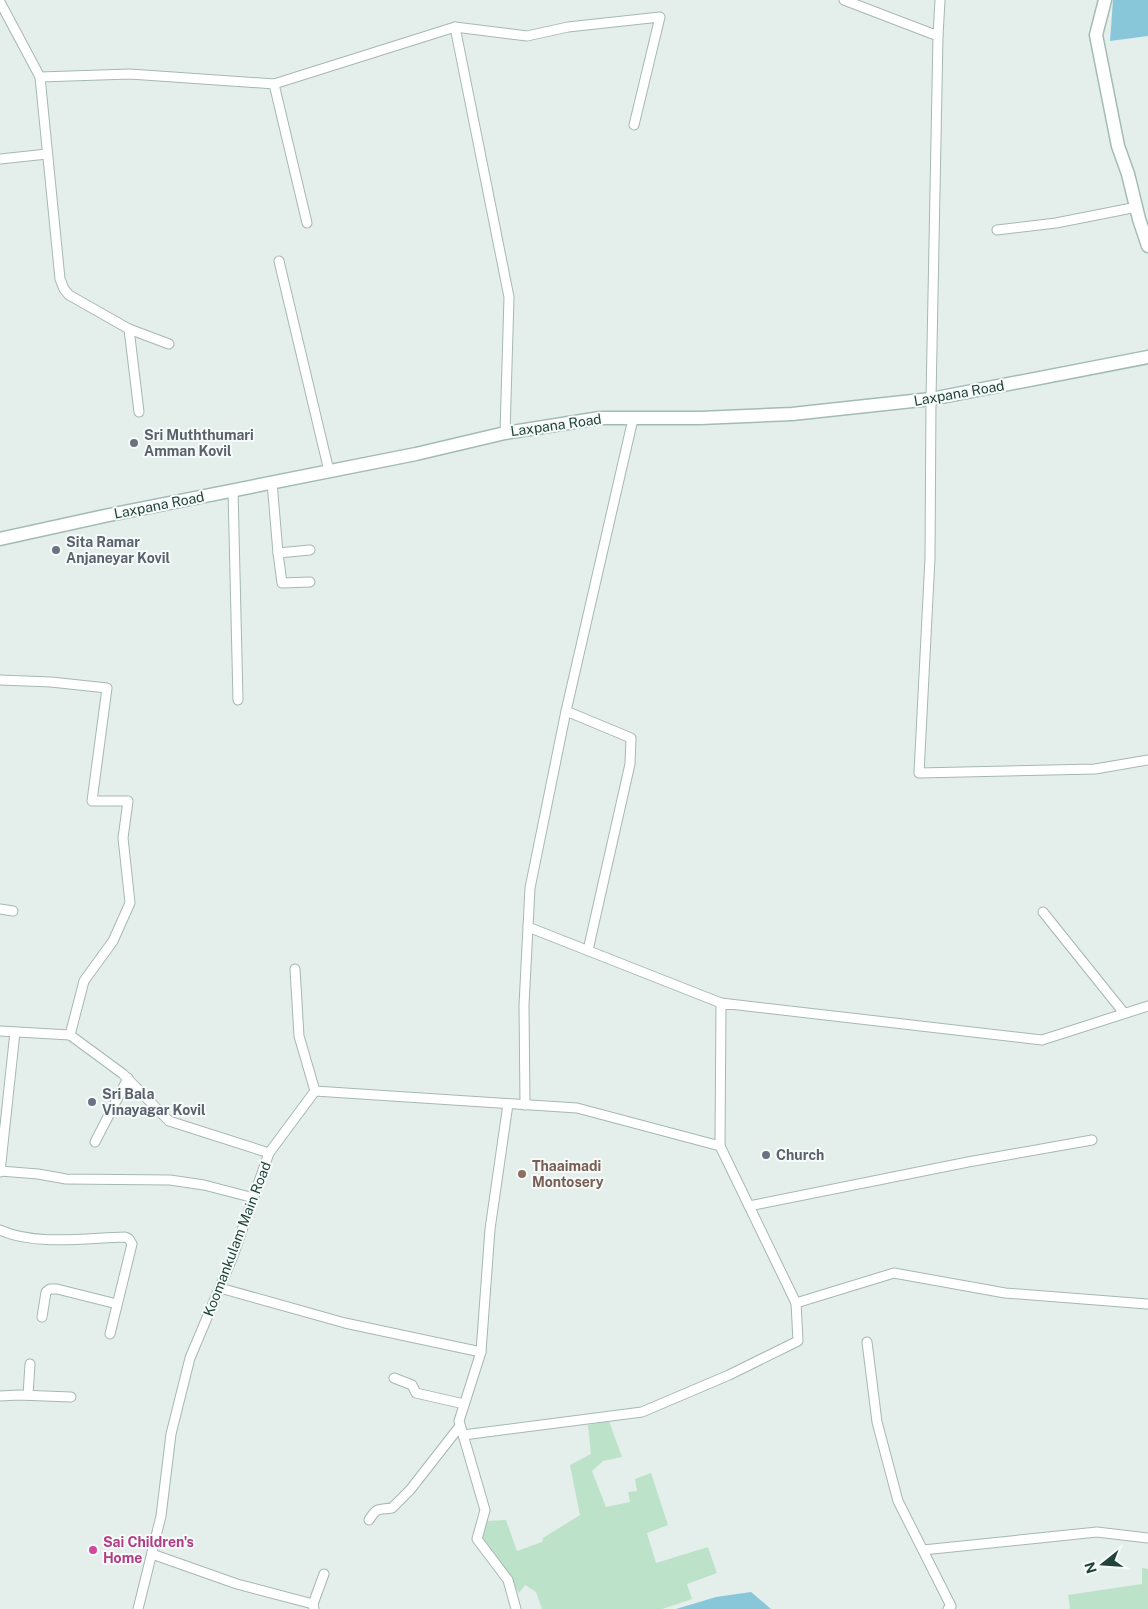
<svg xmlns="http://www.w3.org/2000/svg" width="1148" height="1609" viewBox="0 0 1148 1609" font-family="'Public Sans',sans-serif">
<rect width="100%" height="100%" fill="#e4efeb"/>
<!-- green -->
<g fill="#bce2c9">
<path d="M 609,1421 L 622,1457 L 603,1461 L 592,1471 L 606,1507 L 630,1502 L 628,1492 L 637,1491 L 635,1479 L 651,1473 L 668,1525 L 647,1533 L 656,1563 L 708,1547 L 717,1573 L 687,1584 L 692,1599 L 662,1609 L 542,1609 L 536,1592 L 525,1585 L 519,1593 L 481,1538 L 487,1521 L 506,1520 L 517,1551 L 542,1542 L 543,1538 L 580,1515 L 570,1465 L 591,1454 L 588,1425 Z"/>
<path d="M 1142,1568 L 1148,1569 L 1148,1609 L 1070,1609 L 1068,1595 L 1142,1584 Z"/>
</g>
<!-- water -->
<g fill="#88c7d9">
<path d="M 1113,0 L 1148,0 L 1148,36 L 1110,41 Z"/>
<path d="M 751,1592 L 771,1609 L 676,1609 L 716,1597 Z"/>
</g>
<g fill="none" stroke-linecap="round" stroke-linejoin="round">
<!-- street casing -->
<g stroke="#a6b8b3" stroke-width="11">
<g id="street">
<path d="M 844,0 L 938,36 L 931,399 L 930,558 L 919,773 L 1095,769 L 1148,760"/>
<path d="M 0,2 L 40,77 L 60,279 L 64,289 L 69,295 L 129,329 L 169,344"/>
<path d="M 455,27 L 509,297 L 505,433"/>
<path d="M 938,36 L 940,0"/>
<path d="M 40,77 L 130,74 L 274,84 L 455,27 L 527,36 L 568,27 L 660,17 L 634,125"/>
<path d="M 274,84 L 307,223"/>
<path d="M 0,159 L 47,154"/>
<path d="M 997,230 L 1056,223 L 1137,207"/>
<path d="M 279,261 L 329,471"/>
<path d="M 129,329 L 139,412"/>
<path d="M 272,482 L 278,553 L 310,550"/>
<path d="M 233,490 L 238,700"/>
<path d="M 278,553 L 282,583 L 310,582"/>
<path d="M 0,680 L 51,682 L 107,688 L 92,801 L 128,801 L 123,838 L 130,903 L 113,941 L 84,981 L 70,1035 L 123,1074 L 169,1121 L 269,1153 L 233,1256 L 190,1358 L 171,1434 L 161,1516 L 138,1609"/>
<path d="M 566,711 L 631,738 L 630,764 L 588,950"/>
<path d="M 0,909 L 13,911"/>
<path d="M 1043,912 L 1124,1013"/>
<path d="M 528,927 L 721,1003"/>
<path d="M 295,969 L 299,1036 L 315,1091"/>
<path d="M 0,1031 L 70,1035"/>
<path d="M 508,1104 L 490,1229 L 481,1352 L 459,1421 L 485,1510 L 477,1539 L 508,1580 L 516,1609"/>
<path d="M 525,1105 L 524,1005 L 530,888 L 566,711 L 633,419"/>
<path d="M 95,1142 L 128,1078"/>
<path d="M 269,1153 L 315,1091 L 577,1108 L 720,1146"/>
<path d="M 0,1171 L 38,1174 L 66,1179 L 170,1180 L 204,1185 L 254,1198"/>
<path d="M 0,1172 L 15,1032"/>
<path d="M 749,1206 L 968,1162 L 1092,1140"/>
<path d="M 0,1230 C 36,1246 86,1238 125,1237 L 129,1239 L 132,1244 L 110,1334"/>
<path d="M 220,1288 L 345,1323 L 481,1352"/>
<path d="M 1147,1304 L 1005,1293 L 894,1273 L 796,1303 L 720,1146 L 721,1003 L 1042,1040 L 1148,1006"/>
<path d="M 42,1317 L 46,1292 L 50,1289 L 57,1289 L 117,1304"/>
<path d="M 867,1342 L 877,1422 L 898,1501 L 951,1606 L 948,1609"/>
<path d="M 394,1378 L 412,1385 L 416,1393 L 464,1404"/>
<path d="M 28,1395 L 30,1364"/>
<path d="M 0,1396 L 19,1395 L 71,1397"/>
<path d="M 463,1435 L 642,1412 L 729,1375 L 798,1341 L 796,1303"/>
<path d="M 369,1520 C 377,1507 378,1510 392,1508 L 410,1490 L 460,1426"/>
<path d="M 923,1550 L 1097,1532 L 1148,1538"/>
<path d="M 152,1554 L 237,1584 L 313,1604"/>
<path d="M 314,1609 L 313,1604 L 324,1574"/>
</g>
</g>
<!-- secondary casing -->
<g stroke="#a2bcb4" stroke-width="15">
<g id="secondary">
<path d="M 1105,0 L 1096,35 L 1118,146 L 1128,174 L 1139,219 L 1148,246"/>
<path d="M 0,539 L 109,515 L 416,454 L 505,433 L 600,418 L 700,418 L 792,414 L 931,399 L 1148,357"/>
</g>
</g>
<!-- street -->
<use href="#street" stroke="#fff" stroke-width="9"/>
<!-- secondary -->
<use href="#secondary" stroke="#fff" stroke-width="12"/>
</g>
<!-- markers -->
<g fill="#6b7280" stroke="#f6fbf9" stroke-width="2">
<circle cx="134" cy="443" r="5"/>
<circle cx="56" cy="550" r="5"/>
<circle cx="92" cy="1102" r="5"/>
<circle cx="766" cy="1155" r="5"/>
</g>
<circle fill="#8d6e63" stroke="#f6fbf9" stroke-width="2" cx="522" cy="1174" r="5"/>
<circle fill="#d1479c" stroke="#f6fbf9" stroke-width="2" cx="93" cy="1550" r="5"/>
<g text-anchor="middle" stroke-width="4" stroke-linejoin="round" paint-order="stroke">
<!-- street labels -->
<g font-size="14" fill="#21433c" stroke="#f6fbf9">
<text transform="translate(959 393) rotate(-10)" y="5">Laxpana Road</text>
<text transform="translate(556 425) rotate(-8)" y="5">Laxpana Road</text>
<text transform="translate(159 505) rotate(-11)" y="5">Laxpana Road</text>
<text transform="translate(237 1239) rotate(-69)" y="5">Koomankulam Main Road</text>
</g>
<!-- worship labels -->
<g font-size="14" font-weight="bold" fill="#5b616d" stroke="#f6fbf9" text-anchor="start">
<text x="144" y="440">Sri Muththumari<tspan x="144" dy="16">Amman Kovil</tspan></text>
<text x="66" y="547">Sita Ramar<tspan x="66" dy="16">Anjaneyar Kovil</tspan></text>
<text x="102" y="1099">Sri Bala<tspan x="102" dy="16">Vinayagar Kovil</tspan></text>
<text x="776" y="1160">Church</text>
</g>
<!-- education labels -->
<g font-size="14" font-weight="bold" fill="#785e54" stroke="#f6fbf9" text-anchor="start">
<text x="532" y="1171">Thaaimadi<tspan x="532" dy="16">Montosery</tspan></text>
</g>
<!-- hotel labels -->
<g font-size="14" font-weight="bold" fill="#b23c85" stroke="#f6fbf9" text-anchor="start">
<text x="103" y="1547">Sai Children's<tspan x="103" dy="16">Home</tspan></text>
</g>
</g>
<!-- north arrow -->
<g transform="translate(1103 1564) rotate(253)" stroke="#f6fbf9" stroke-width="4" paint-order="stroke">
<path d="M0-4L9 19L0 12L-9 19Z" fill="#21433c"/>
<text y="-8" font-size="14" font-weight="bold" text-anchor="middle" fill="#21433c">N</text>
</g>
</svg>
